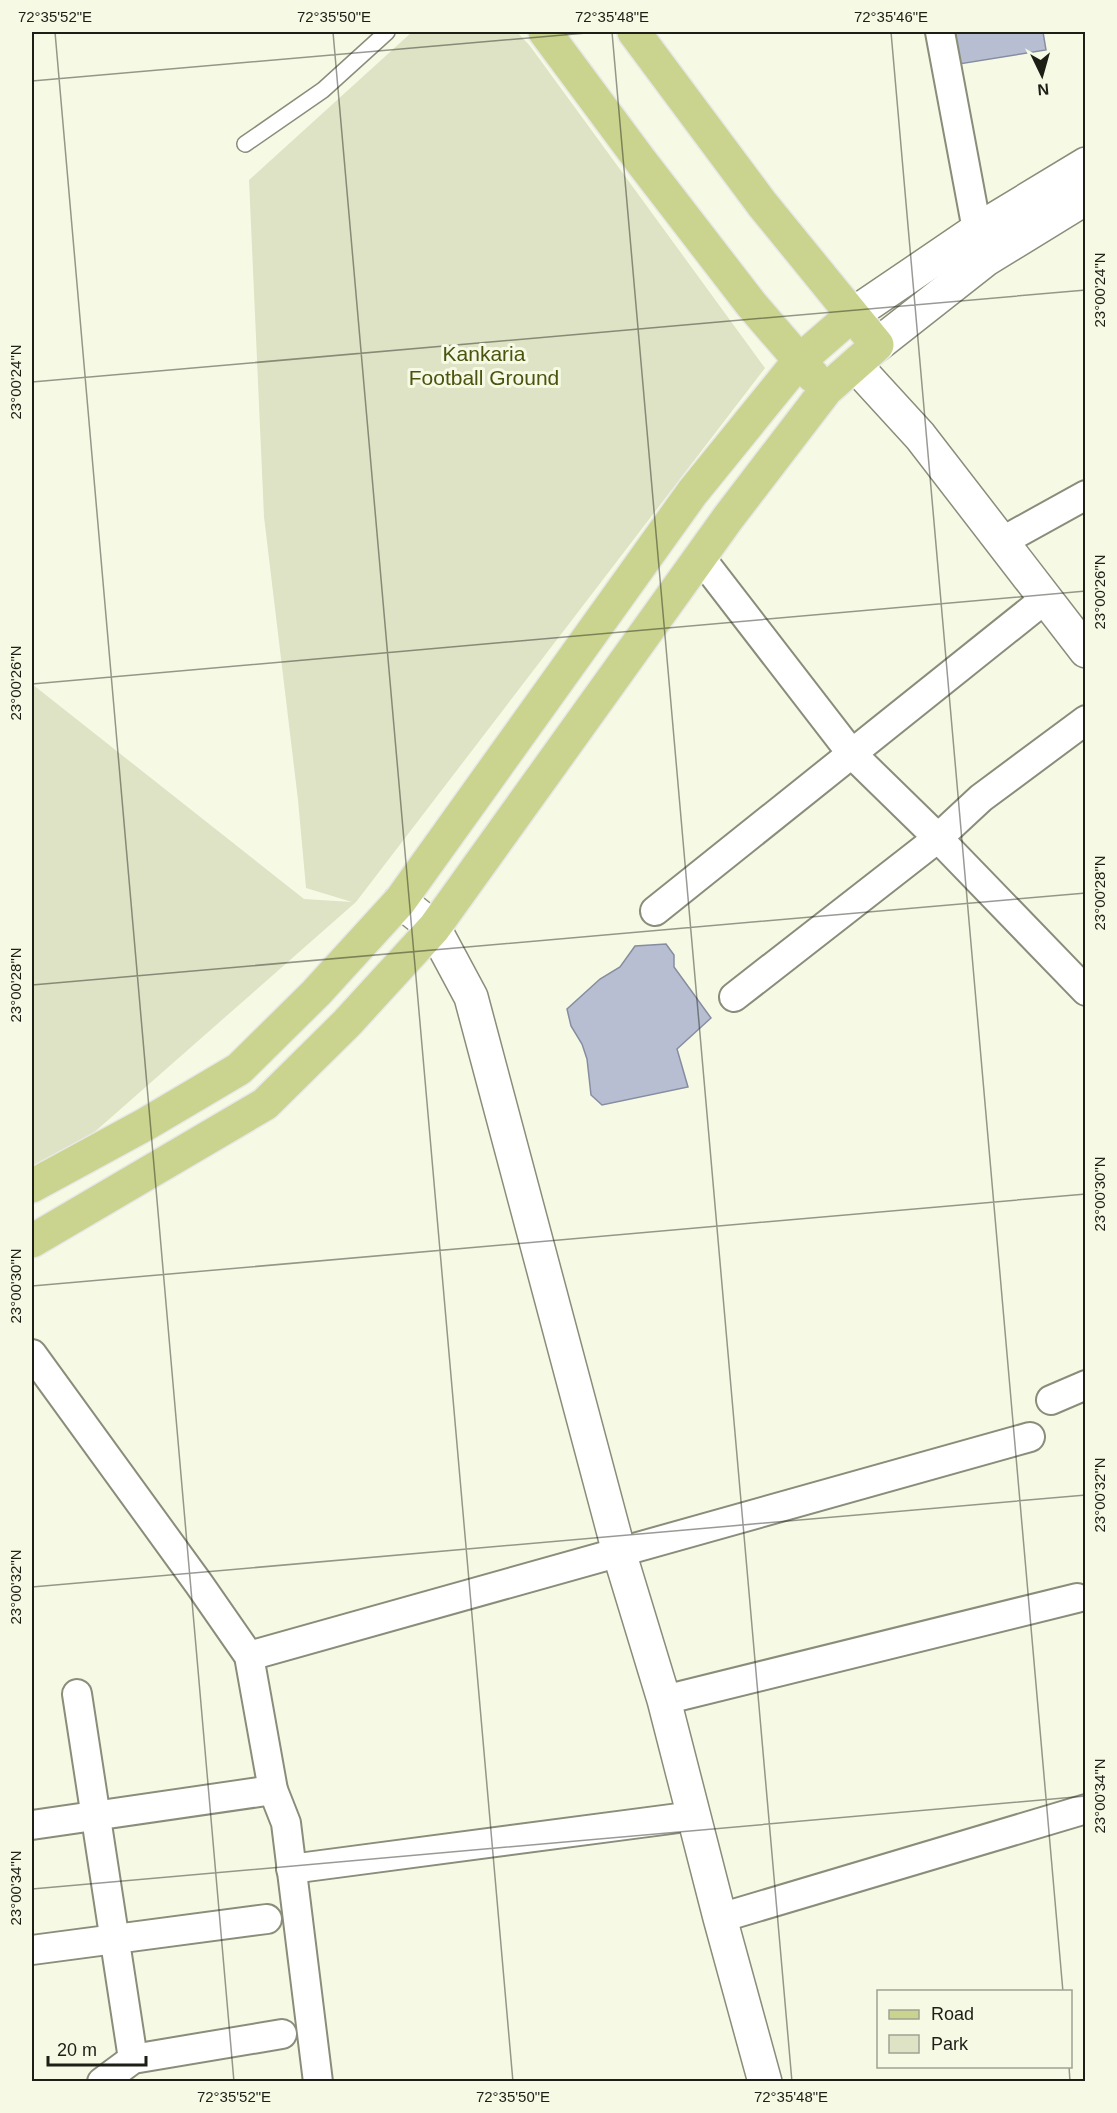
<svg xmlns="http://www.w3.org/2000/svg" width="1117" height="2113" viewBox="0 0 1117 2113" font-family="Arial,sans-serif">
<rect width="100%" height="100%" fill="#f6fae5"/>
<!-- green -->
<path fill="#dde3c4" d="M 412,32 L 517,32 L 530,46 L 765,368 L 356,902 L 32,1187 L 32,684 L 304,899 L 352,902 L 306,888 L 298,800 L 264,517 L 249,180 Z"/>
<!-- building -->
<g fill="#b7bed1" stroke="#878da0" stroke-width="1.5">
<path d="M 948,32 L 1043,32 L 1046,50 L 953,65 Z"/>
<path d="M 666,944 L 674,955 L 674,967 L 711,1018 L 677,1049 L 688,1087 L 602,1105 L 591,1095 L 587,1059 L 582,1044 L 571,1026 L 567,1009 L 600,979 L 620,967 L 635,946 Z"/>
</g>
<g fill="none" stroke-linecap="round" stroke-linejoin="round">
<!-- service casing -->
<g stroke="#898d7a" stroke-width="18">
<path id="service" d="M 245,144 L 323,90 L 387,32"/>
</g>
<!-- minor casing -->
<g stroke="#898d7a" stroke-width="32">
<g id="minor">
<path d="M 940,32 L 977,230"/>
<path d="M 1001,542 L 1086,495"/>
<path d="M 700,557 L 852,754 L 938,838 L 1086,991"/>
<path d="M 655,911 L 1045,599"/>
<path d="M 734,997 L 938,838 L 981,798 L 1086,720"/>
<path d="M 32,1354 L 199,1584 L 249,1656 L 273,1790 L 286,1823 L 318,2082"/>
<path d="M 1051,1400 L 1086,1385"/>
<path d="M 249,1656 L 1030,1437"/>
<path d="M 77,1694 L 133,2059"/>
<path d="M 664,1700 L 1077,1598"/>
<path d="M 32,1825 L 273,1790"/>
<path d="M 291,1869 L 694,1816"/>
<path d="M 720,1918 L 1086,1809"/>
<path d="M 32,1950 L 267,1919"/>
<path d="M 102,2082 L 133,2059 L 282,2034"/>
</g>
</g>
<!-- tertiary casing -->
<g stroke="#898d7a" stroke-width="36">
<g id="tertiary">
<path d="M 855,365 L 920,436 L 1086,651"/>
<path d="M 400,901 L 434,928 L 471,997 L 619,1552 L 664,1700 L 720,1918 L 765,2082"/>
</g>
</g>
<!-- secondary casing -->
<g stroke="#898d7a" stroke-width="36">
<g id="secondary">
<path d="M 852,315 L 977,230 L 1086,164"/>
<path d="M 877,345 L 985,260 L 1086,198"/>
</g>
</g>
<!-- primary casing -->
<g stroke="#e8e8e8" stroke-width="36">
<g id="primary">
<path d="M 545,32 L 640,160 L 751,304 L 813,376"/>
<path d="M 32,1186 L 146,1124 L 239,1069 L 316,993 L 400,901 L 692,493 L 799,361 L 852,315"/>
<path d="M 32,1241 L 265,1104 L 347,1023 L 434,928 L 728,518 L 826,390 L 877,345 L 762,204 L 634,32"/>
</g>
</g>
<!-- service -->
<use href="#service" stroke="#fff" stroke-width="15"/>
<!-- minor -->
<use href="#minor" stroke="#fff" stroke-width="28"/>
<!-- tertiary -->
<use href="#tertiary" stroke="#fff" stroke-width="33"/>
<!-- secondary -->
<use href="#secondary" stroke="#fff" stroke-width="33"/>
<!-- primary -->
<use href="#primary" stroke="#cbd48e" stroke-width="33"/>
</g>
<!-- ticks -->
<path fill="none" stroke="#1d1e16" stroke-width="1.5" stroke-opacity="0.45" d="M 55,32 L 234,2082M 333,32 L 513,2082M 612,32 L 792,2082M 891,32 L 1063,1992M 32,81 L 598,32M 32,382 L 1086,290M 32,684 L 1086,591M 32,985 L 1086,893M 32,1286 L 1086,1194M 32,1587 L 1086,1495M 32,1889 L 1086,1796M 1069,2066 L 1070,2082"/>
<g text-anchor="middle" stroke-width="6" stroke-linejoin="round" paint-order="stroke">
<!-- park labels -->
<g font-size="21" fill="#4b530e" stroke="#f6fae5">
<text x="484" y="361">Kankaria<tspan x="484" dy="24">Football Ground</tspan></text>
</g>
</g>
<!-- border -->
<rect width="1117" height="2113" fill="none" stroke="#f6fae5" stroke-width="66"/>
<!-- legend -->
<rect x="877" y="1990" width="195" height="78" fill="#f6fae5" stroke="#9fa292" stroke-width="1.5"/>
<rect x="889" y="2010" width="30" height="9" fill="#cbd48e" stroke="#9fa292" stroke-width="1.5"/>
<text x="931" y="2020" font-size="18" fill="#1d1e16">Road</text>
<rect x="889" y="2035" width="30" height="18" fill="#dde3c4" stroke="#9fa292" stroke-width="1.5"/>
<text x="931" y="2050" font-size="18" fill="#1d1e16">Park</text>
<!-- north arrow -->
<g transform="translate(1042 75) rotate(175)" stroke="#f6fae5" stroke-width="4.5" paint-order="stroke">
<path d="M0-4.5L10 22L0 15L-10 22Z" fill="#1d1e16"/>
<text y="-9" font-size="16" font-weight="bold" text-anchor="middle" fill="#1d1e16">N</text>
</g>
<!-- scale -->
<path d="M48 2056v9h98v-9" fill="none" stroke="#1d1e16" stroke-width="3"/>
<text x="57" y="2056" font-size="18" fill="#1d1e16" stroke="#f6fae5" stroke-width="4.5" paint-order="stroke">20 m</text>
<rect x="33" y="33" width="1051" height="2047" fill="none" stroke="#1d1e16" stroke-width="2"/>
<g font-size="15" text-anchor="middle" fill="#1d1e16">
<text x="55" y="22">72°35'52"E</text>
<text x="334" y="22">72°35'50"E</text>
<text x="612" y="22">72°35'48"E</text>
<text x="891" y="22">72°35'46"E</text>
<text transform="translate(1100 290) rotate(-90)" y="5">23°00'24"N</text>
<text transform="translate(16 382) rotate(-90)" y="5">23°00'24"N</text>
<text transform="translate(1100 592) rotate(-90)" y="5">23°00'26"N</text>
<text transform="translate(16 683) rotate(-90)" y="5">23°00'26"N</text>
<text transform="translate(1100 893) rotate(-90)" y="5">23°00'28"N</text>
<text transform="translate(16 985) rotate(-90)" y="5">23°00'28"N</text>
<text transform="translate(1100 1194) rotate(-90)" y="5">23°00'30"N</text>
<text transform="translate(16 1286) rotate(-90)" y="5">23°00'30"N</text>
<text transform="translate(1100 1495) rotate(-90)" y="5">23°00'32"N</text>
<text transform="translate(16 1587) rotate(-90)" y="5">23°00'32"N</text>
<text transform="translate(1100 1796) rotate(-90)" y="5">23°00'34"N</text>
<text transform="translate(16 1888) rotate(-90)" y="5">23°00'34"N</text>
<text x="234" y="2102">72°35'52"E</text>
<text x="513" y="2102">72°35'50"E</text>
<text x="791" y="2102">72°35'48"E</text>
</g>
</svg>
